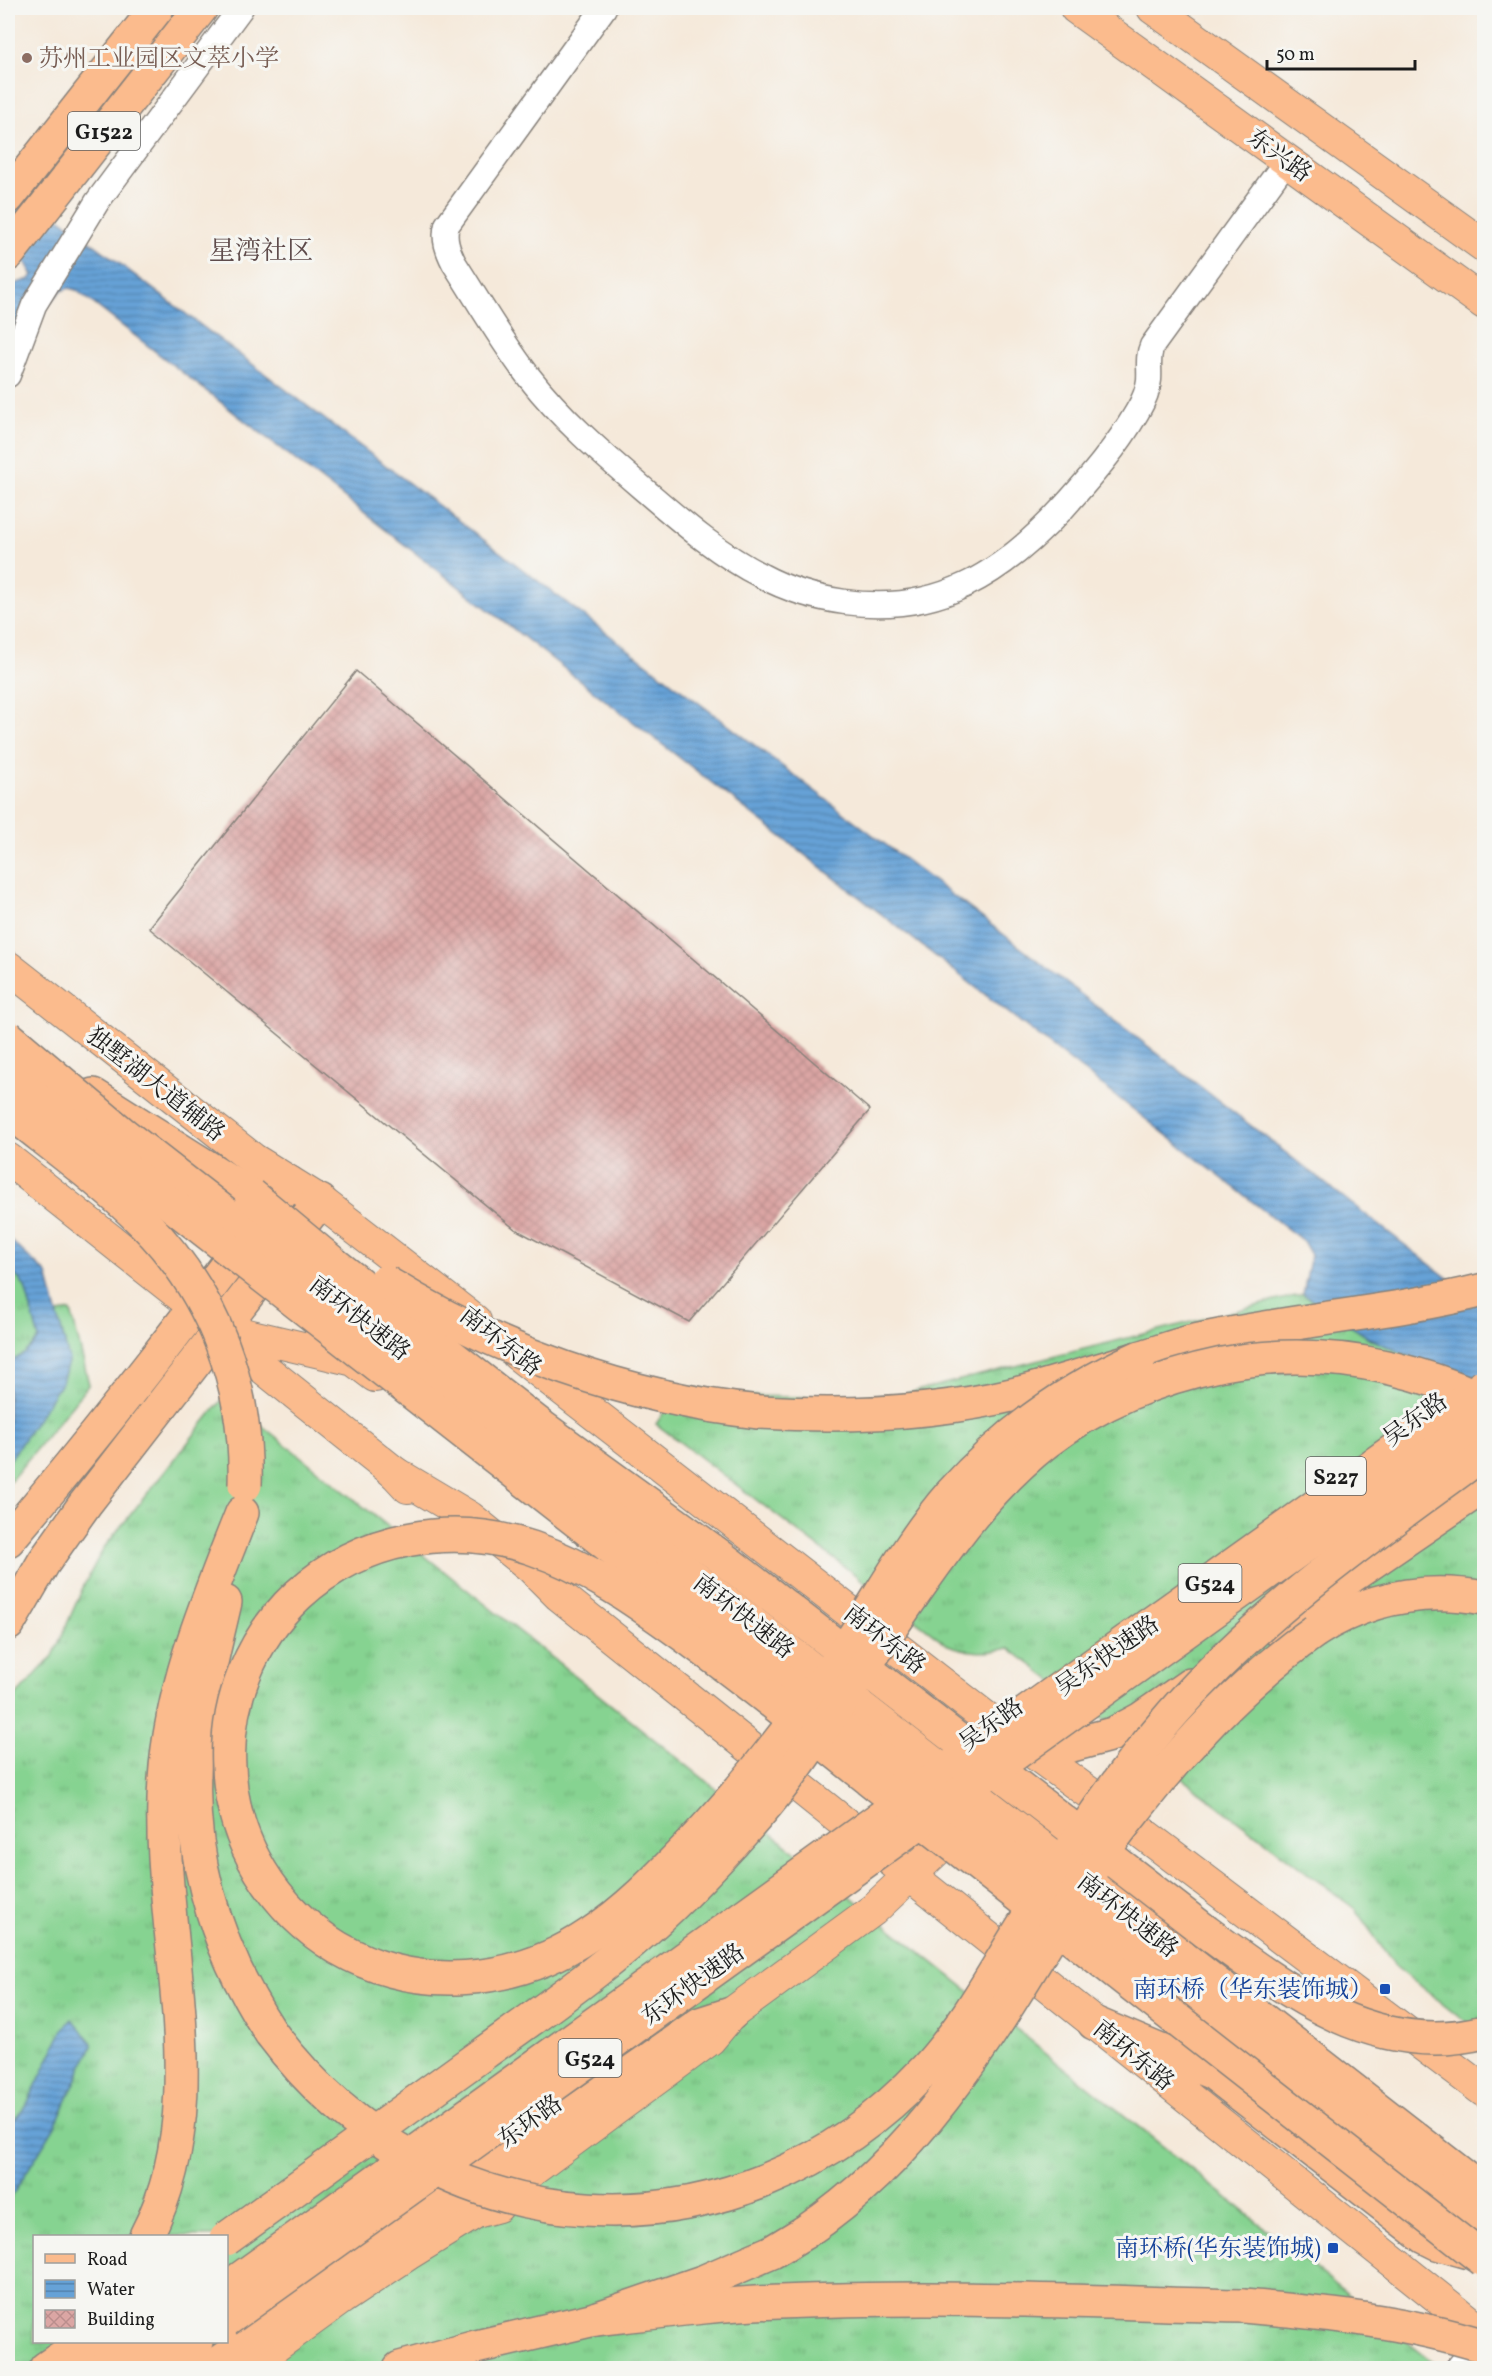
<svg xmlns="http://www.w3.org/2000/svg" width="1492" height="2376" viewBox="0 0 1492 2376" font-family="Vollkorn,'Noto Serif SC',serif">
<defs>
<pattern id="grass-tufts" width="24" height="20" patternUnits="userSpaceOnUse" patternTransform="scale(1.5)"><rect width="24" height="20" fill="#86d391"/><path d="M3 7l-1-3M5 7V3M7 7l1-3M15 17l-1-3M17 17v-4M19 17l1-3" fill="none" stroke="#73b57c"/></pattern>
<pattern id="water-rules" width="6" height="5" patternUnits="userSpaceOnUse" patternTransform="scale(1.5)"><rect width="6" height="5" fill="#66a2d7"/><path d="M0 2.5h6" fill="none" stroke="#5383ae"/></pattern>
<pattern id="building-cross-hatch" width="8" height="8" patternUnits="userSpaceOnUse" patternTransform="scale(1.5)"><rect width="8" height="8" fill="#dba6a4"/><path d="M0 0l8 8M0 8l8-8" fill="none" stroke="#bb8e8d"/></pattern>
</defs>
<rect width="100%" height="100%" fill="#f6f6f2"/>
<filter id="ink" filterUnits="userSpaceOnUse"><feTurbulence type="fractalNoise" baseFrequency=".0167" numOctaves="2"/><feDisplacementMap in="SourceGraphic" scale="12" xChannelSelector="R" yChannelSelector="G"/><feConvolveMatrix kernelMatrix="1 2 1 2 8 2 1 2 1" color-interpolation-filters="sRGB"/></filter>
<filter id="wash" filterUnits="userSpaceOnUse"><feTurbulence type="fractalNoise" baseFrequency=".008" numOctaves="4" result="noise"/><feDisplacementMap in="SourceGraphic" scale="24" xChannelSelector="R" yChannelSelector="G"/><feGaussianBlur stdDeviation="1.35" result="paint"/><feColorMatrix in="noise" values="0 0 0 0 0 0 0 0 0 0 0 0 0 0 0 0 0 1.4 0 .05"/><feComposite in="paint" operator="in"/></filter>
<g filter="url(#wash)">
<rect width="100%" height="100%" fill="#f5e9da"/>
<!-- grass -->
<g fill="url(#grass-tufts)" stroke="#517856" stroke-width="1.5" fill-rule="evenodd">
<path d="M 8,1269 L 58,1313 L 71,1311 L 89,1384 L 8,1484 Z"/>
<path d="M 1303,1294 L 1369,1338 L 1428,1365 L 1484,1407 L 1484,2037 L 1396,1967 L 1355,1909 L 1009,1648 C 985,1654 971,1653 948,1645 L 656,1424 L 681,1387 L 750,1396 L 884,1399 Z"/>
<path d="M 225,1396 L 1440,2368 L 8,2368 L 8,1704 L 53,1656 L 84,1585 L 103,1549 ZM 34,2236 L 226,2236 L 226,2342 L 34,2342 Z"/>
</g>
<!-- water -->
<g fill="url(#water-rules)" stroke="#415f7a" stroke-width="1.5">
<path d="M 8,179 L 981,917 L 1449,1279 L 1484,1298 L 1484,1407 L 1428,1365 L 1369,1338 L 1303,1294 L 1311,1255 L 1303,1241 L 76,290 L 69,288 L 61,291 L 8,349 L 8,286 L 30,279 L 33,275 L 26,263 L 8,249 Z"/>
<path d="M 8,1238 L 47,1274 L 69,1359 L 62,1382 L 8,1463 L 8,1363 L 24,1354 L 39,1339 L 25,1287 L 19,1279 L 8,1269 Z"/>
<path d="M 72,2019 L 92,2043 L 92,2046 L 55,2126 L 15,2191 L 8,2199 L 8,2127 L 26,2106 L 63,2030 Z"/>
</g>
<g id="blocks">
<!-- building -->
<path fill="url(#building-cross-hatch)" d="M 356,671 L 870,1110 L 689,1322 L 515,1229 L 149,928 Z"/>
</g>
</g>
<g filter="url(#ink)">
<use href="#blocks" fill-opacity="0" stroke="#88827b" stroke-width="1.5"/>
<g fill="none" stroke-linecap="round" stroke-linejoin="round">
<!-- minor casing -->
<g stroke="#88827b" stroke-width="27">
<g id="minor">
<path d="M 604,8 L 447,225 C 443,239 448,251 454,263 C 479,302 502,342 529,377 C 563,421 606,457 648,493 C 683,523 720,555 762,576 C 788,590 816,598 845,602 C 938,615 1002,574 1063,508 C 1090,478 1117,447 1137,412 C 1143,402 1148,391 1149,380 C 1150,369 1147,357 1152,346 L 1287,160"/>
<path d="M 8,375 L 34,305 L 97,202 L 241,8"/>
<path d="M 1458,2368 L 1484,2335"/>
</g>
</g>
<!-- major casing -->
<g stroke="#88827b" stroke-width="34">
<g id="major">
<path d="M 1076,8 L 1484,303"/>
<path d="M 1153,8 L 1484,246"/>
<path d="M 8,967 L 254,1160 L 320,1201 L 475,1321"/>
<path d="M 8,1159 L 195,1307 L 222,1329 L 257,1363 L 395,1473 L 408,1487"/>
<path d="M 222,1329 L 354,1360 L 375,1376"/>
<path d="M 517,1354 L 993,1723 L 1096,1798 L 1484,2091"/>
<path d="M 395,1473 L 469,1517 L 531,1567 L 559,1595 L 1484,2334"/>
<path d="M 90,2368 L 129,2342"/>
<path d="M 245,2368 L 342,2298 L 408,2254 L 476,2212 L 498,2206 L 516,2182 L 710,2039 L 731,2014 L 873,1910 L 965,1823"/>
</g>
</g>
<!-- highway casing -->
<g stroke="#88827b" stroke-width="36">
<g id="highway">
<path d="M 8,197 L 157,8"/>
<path d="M 8,254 L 201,8"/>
<path d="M 93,1095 L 251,1195"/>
<path d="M 759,1412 C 845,1417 932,1414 1016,1394 C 1059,1383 1101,1369 1142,1357 C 1158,1352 1174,1346 1190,1342 C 1288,1320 1387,1314 1484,1290"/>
<path d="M 8,1540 C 106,1425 198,1304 289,1183"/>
<path d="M 225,1602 C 215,1646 203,1691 197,1737 C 183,1842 213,1945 271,2033"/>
<path d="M 8,1624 L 44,1562 L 85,1504 L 320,1201"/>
<path d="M 1275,1628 L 1484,1486"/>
<path d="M 1315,1631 C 1367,1598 1424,1587 1484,1598"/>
<path d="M 1038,1754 L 1113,1734 L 1141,1719 L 1190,1685"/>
<path d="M 1181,1956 L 1484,2192"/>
<path d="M 1164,1979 L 1484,2229"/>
<path d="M 1094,2023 L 1213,2073 L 1425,2237 L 1437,2243 L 1476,2254"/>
<path d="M 146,2236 C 219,2098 154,1928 165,1779 C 171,1685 208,1599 242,1513"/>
<path d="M 595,2319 C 656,2312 718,2304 780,2302 C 934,2295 1089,2302 1243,2306"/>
<path d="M 46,2368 L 84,2342"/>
<path d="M 116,2368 L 154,2342"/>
<path d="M 159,2368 L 196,2342"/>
<path d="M 211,2368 L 700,2024 L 731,2014"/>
<path d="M 400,2368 L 476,2347 L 595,2319 L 705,2281 L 772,2252 L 805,2232"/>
</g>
</g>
<!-- minor -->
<use href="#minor" stroke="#fff" stroke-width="24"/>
<!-- major -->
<use href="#major" stroke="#fbbb8d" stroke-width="32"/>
<!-- highway -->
<use href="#highway" stroke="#fbbb8d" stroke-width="33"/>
<!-- highway-bridge casing -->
<g stroke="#88827b" stroke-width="36" stroke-linecap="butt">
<g id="highway-bridge">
<path d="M 8,1037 L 123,1134 L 1181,1956"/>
<path d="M 8,1077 L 1164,1979"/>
<path d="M 8,1110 C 54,1147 103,1182 145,1224 C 214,1294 248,1387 245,1485"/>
<path d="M 251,1195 L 334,1264 L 542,1427 L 717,1554 L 1205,1931 C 1287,1992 1376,2059 1484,2032"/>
<path d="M 385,1282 C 498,1352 627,1398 759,1412"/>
<path d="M 1140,1357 C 1068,1389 1004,1434 951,1494 C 909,1542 879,1599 844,1652 C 797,1721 746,1787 688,1847 C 657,1879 626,1911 589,1935 C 515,1985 417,1994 338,1948 C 274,1910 232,1842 229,1767 C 225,1703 251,1639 298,1595 C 361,1537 451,1521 532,1548 C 594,1569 643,1606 696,1644 C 759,1690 820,1740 882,1789 C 1083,1946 1284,2103 1484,2260"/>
<path d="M 271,2033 C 435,2253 738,2271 926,2069 C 962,2030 988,1983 1016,1937 C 1064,1860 1112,1783 1172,1714 C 1262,1611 1374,1533 1484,1453"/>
<path d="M 805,2232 C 939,2143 1011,1996 1095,1864 C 1110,1840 1129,1818 1147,1795 C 1196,1733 1250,1677 1315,1631"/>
<path d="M 226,2239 C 312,2177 398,2115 484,2053 C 551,2005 622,1956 681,1897 C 719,1859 757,1819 789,1776 C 831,1719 869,1659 909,1601 C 949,1543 990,1486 1046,1442 C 1098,1402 1160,1377 1223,1364 C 1313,1347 1402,1363 1484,1400"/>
<path d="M 226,2289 L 1047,1698 L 1484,1386"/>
<path d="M 1243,2306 C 1324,2313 1406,2321 1484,2346"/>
<path d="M 226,2320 L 1484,1417"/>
</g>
</g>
<!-- highway-bridge -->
<use href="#highway-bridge" stroke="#fbbb8d" stroke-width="33"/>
</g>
</g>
<!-- markers -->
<circle fill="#8d6e63" stroke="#f6f6f2" stroke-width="2" cx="27" cy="58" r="6"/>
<g fill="#1a4fb4" stroke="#f6f6f2" stroke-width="2">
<rect x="1379" y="1983" width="12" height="12" rx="3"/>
<rect x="1327" y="2242" width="12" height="12" rx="3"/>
</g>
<g text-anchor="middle" stroke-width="6" stroke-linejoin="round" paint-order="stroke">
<!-- shield labels -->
<g fill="#f6f6f2" stroke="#5d5d5c" stroke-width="1.5">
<rect x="68" y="112" width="72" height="38" rx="4.5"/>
<rect x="1306" y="1457" width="60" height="38" rx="4.5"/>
<rect x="1178.5" y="1564" width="63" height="38" rx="4.5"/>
<rect x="558.5" y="2039" width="63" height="38" rx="4.5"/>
</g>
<g font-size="22" font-weight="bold" fill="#1c1c1c">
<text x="104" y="139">G1522</text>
<text x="1336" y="1484">S227</text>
<text x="1210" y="1591">G524</text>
<text x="590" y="2066">G524</text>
</g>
<!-- education labels -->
<g font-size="24" fill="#785e54" stroke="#f6f6f2" text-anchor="start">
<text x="39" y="66">苏州工业园区文萃小学</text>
</g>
<!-- street labels -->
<g font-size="24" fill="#1c1c1c" stroke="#f6f6f2">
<text transform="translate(1280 155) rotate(36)" y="8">东兴路</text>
<text transform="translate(156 1084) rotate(38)" y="8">独墅湖大道辅路</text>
<text transform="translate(360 1318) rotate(38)" y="8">南环快速路</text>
<text transform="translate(501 1341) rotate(38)" y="8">南环东路</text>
<text transform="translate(1415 1419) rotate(-36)" y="8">吴东路</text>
<text transform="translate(744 1616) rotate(38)" y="8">南环快速路</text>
<text transform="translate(885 1639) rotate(38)" y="8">南环东路</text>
<text transform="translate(1107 1655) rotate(-35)" y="8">吴东快速路</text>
<text transform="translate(991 1724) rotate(-36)" y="8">吴东路</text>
<text transform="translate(1128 1915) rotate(38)" y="8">南环快速路</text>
<text transform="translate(693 1984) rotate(-36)" y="8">东环快速路</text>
<text transform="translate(1134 2055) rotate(39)" y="8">南环东路</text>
<text transform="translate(530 2121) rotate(-36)" y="8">东环路</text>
</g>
<!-- transit labels -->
<g font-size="24" fill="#164399" stroke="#f6f6f2" text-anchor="end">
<text x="1373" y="1997">南环桥（华东装饰城）</text>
<text x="1321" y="2256">南环桥(华东装饰城)</text>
</g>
<!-- neighbourhood labels -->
<g font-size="26" fill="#5f4c4c" stroke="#f6f6f2">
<text x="261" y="259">星湾社区</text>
</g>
</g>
<!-- margin -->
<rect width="1492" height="2376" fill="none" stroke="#f6f6f2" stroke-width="30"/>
<!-- legend -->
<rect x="33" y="2235" width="195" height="108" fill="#f6f6f2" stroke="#9f9f9c" stroke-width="1.5"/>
<rect x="45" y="2254" width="30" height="9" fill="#fbbb8d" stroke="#9f9f9c" stroke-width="1.5"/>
<text x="87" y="2265" font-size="18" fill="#1c1c1c">Road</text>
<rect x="45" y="2280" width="30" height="18" fill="url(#water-rules)" stroke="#9f9f9c" stroke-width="1.5"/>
<text x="87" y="2295" font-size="18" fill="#1c1c1c">Water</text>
<rect x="45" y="2310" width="30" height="18" fill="url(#building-cross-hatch)" stroke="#9f9f9c" stroke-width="1.5"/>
<text x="87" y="2325" font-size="18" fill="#1c1c1c">Building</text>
<!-- scale -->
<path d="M1267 60v9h148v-9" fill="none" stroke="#1c1c1c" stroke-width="3"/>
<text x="1276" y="60" font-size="18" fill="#1c1c1c" stroke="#f6f6f2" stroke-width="4.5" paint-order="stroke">50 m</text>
</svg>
